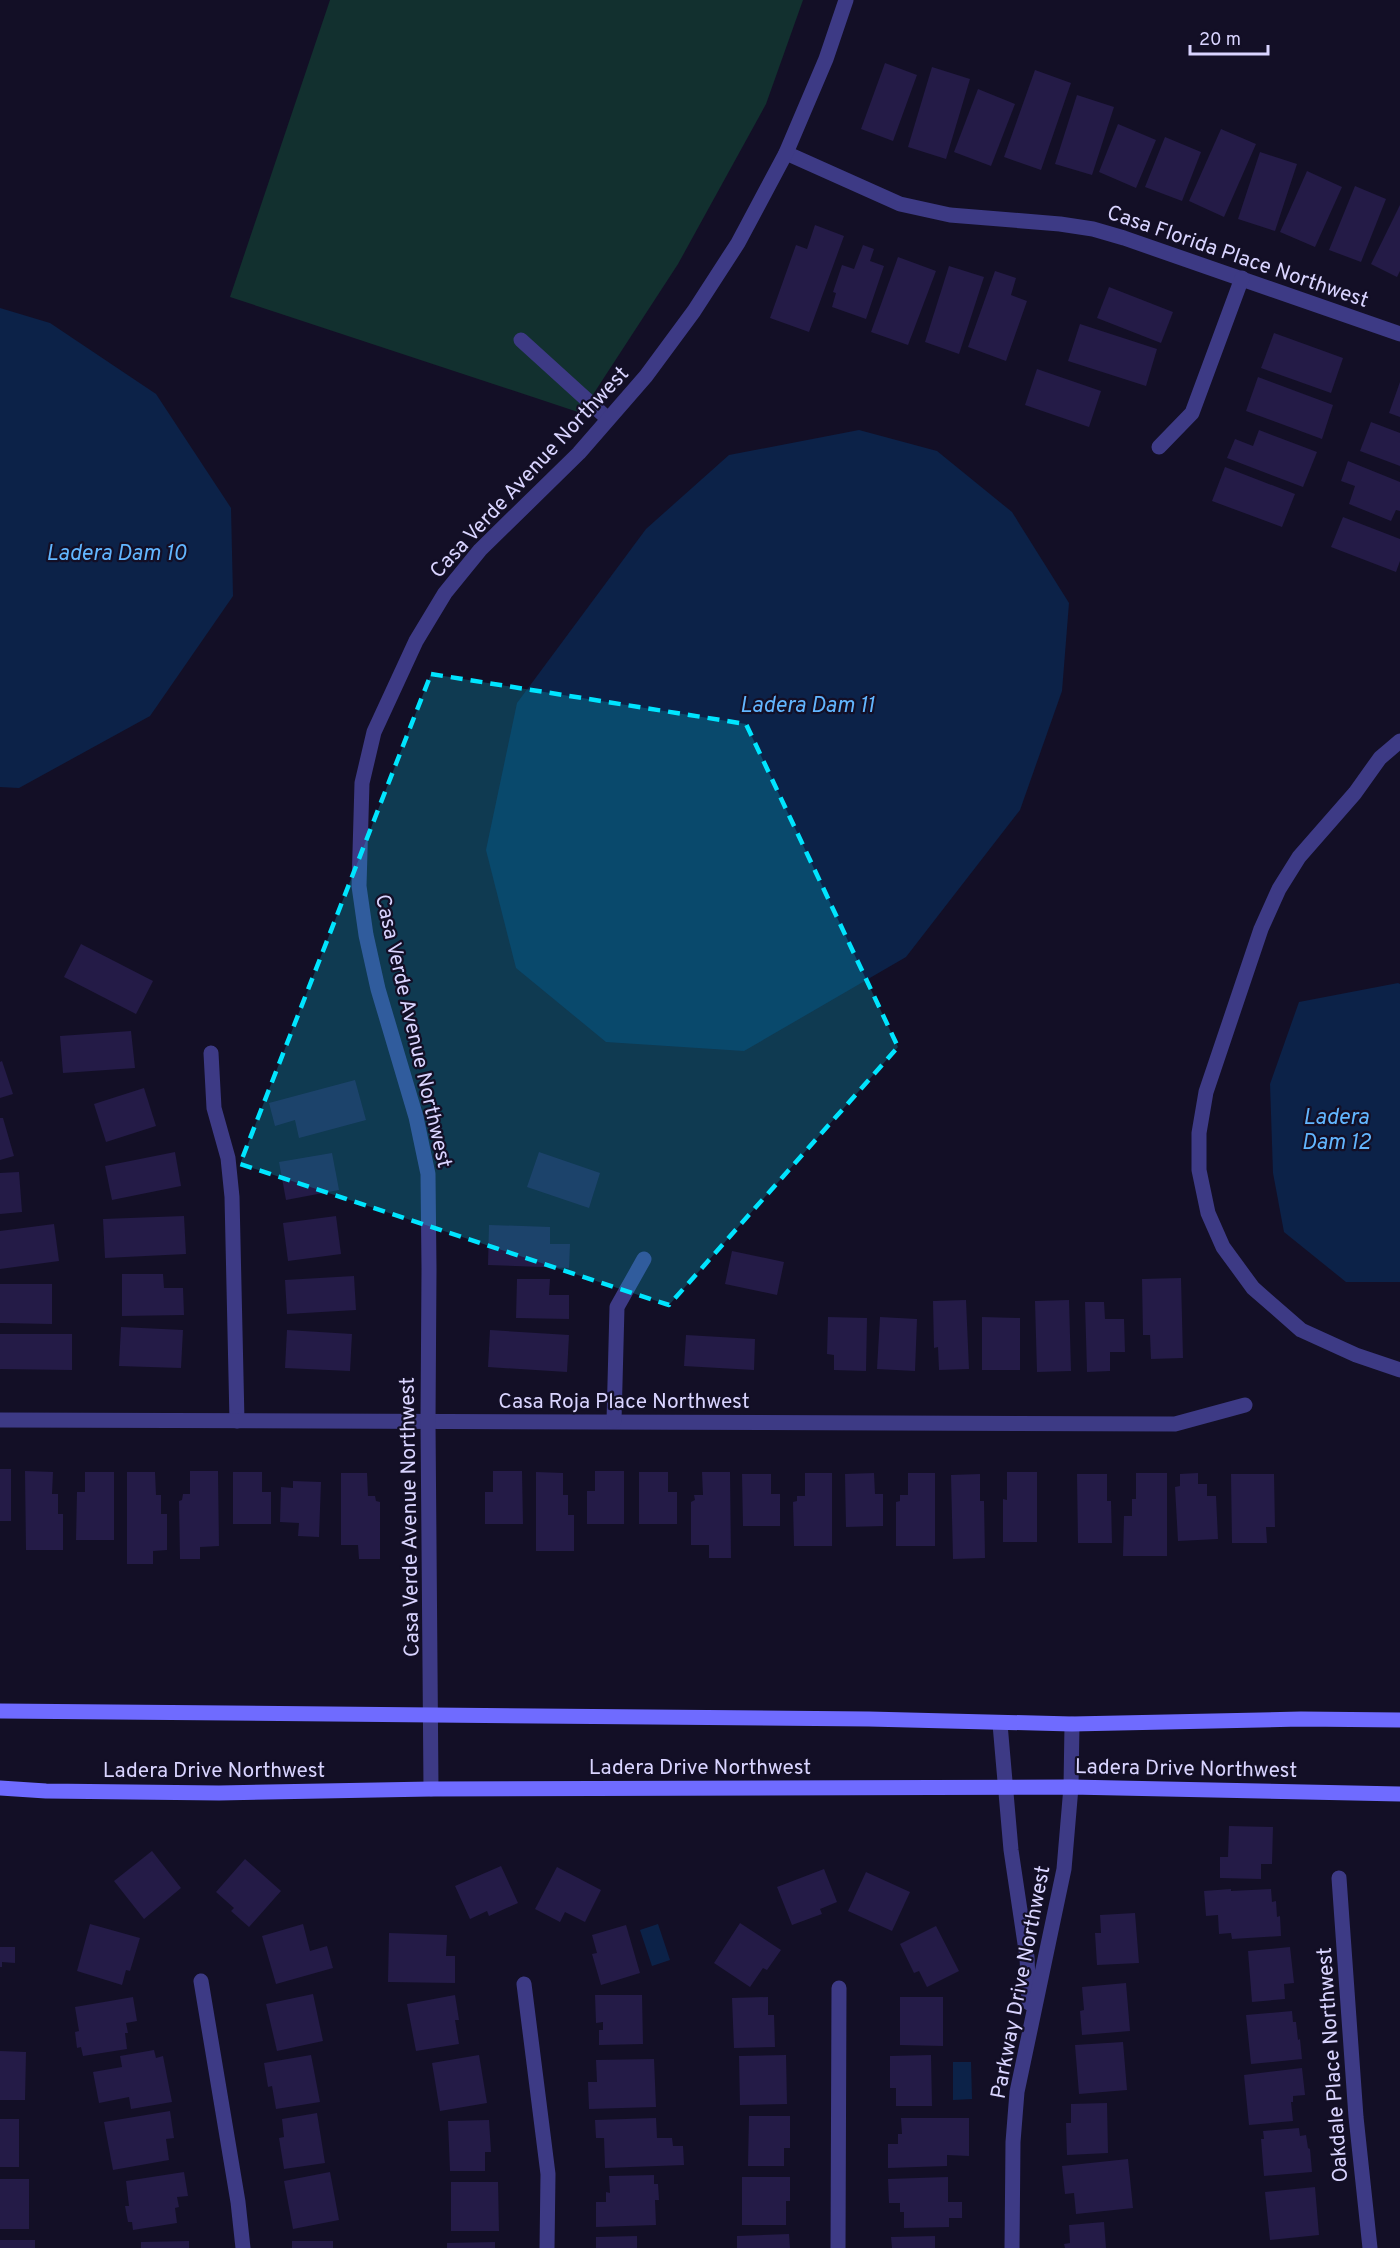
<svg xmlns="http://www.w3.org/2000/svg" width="1400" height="2248" viewBox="0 0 1400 2248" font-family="Overpass,sans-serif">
<rect width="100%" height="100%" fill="#130f26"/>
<!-- green -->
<path fill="#12302f" d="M 330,0 L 803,0 L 766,104 L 678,264 L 581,413 L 230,297 Z"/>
<!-- water -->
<g fill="#0c2248">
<path d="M 0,308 L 50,323 L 156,394 L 231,508 L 233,596 L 150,716 L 19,788 L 0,787 Z"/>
<path d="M 859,430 L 937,451 L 1012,512 L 1069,603 L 1062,691 L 1020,810 L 906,957 L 744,1051 L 606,1042 L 516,968 L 486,850 L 517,703 L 646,529 L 729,455 Z"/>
<path d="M 1398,983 L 1400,984 L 1400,1282 L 1346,1282 L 1284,1232 L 1273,1173 L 1270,1084 L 1299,1002 Z"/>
<path d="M 658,1924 L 670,1960 L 652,1966 L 640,1930 Z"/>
<path d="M 953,2062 L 971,2062 L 972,2099 L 953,2100 Z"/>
</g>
<!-- building -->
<g fill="#241b47">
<path d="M 885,63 L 917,75 L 893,141 L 861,129 Z"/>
<path d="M 932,67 L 970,79 L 946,159 L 908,147 Z"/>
<path d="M 1035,70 L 1071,83 L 1041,170 L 1004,157 Z"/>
<path d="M 978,89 L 1015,104 L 991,166 L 954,152 Z"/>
<path d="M 1077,95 L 1114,107 L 1092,175 L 1055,164 Z"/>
<path d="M 1118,124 L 1156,140 L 1136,188 L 1099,172 Z"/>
<path d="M 1221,129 L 1256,144 L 1224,217 L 1189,201 Z"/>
<path d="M 1165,137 L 1201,152 L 1182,201 L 1145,187 Z"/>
<path d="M 1260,152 L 1297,164 L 1275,231 L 1238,219 Z"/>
<path d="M 1307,171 L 1342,187 L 1315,247 L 1280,232 Z"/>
<path d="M 1355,186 L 1386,199 L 1361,262 L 1329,250 Z"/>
<path d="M 1400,205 L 1400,271 L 1397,277 L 1371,264 Z"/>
<path d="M 815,225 L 844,236 L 809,332 L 770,318 L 796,245 L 807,249 Z"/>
<path d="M 863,245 L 874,249 L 870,261 L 884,266 L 866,319 L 832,307 L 836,293 L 833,292 L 842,265 L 854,269 Z"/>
<path d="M 898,257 L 936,271 L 908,345 L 871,332 Z"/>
<path d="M 949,266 L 984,277 L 959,354 L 925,342 Z"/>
<path d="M 995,271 L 1016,278 L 1011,295 L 1027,301 L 1006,361 L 968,347 Z"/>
<path d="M 1109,287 L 1173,312 L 1161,343 L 1097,318 Z"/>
<path d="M 1080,324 L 1157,349 L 1146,386 L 1068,361 Z"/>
<path d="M 1274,333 L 1343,358 L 1331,393 L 1261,368 Z"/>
<path d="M 1037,369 L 1101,391 L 1089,427 L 1025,405 Z"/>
<path d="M 1258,377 L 1333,405 L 1322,439 L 1246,411 Z"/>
<path d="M 1400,382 L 1400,417 L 1389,413 Z"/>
<path d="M 1371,422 L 1400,433 L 1400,466 L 1360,451 Z"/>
<path d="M 1259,430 L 1317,452 L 1303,487 L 1227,458 L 1235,439 L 1253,446 Z"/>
<path d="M 1348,461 L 1400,482 L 1400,511 L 1396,510 L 1391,521 L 1349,504 L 1355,486 L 1341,481 Z"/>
<path d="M 1225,467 L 1295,494 L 1282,527 L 1212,501 Z"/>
<path d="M 1343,517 L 1400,539 L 1400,561 L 1396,572 L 1331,547 Z"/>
<path d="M 81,944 L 153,981 L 136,1014 L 64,977 Z"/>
<path d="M 131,1031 L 135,1068 L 63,1073 L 60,1036 Z"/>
<path d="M 2,1061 L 13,1094 L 0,1098 L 0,1062 Z"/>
<path d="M 355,1080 L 366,1120 L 299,1138 L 295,1120 L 275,1126 L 269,1103 Z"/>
<path d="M 144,1088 L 156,1126 L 106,1142 L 94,1104 Z"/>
<path d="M 0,1118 L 3,1118 L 14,1156 L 0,1160 Z"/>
<path d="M 175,1152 L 181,1186 L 112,1200 L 105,1166 Z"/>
<path d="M 539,1152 L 600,1173 L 589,1208 L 527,1187 Z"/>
<path d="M 332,1153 L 339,1190 L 286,1200 L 279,1162 Z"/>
<path d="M 19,1172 L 22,1212 L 0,1214 L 0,1173 Z"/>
<path d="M 184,1216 L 186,1254 L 105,1258 L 103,1219 Z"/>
<path d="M 336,1216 L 341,1254 L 288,1261 L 283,1223 Z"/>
<path d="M 54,1224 L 59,1261 L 0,1269 L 0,1231 Z"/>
<path d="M 489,1225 L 550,1227 L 550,1244 L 570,1244 L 569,1268 L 488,1265 Z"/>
<path d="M 732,1251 L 784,1262 L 777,1295 L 725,1284 Z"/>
<path d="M 122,1274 L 163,1274 L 164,1288 L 183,1288 L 184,1315 L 122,1316 Z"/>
<path d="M 354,1276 L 356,1310 L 287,1314 L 285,1280 Z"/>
<path d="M 1181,1278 L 1183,1358 L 1151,1359 L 1150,1335 L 1143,1335 L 1142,1279 Z"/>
<path d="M 517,1279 L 550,1279 L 549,1295 L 569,1295 L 569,1319 L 516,1318 Z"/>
<path d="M 0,1284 L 52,1284 L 52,1324 L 0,1323 Z"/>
<path d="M 966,1300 L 969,1369 L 939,1370 L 938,1347 L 934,1348 L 933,1301 Z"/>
<path d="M 1069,1300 L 1071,1371 L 1037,1372 L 1035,1301 Z"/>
<path d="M 1085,1302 L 1104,1302 L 1105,1319 L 1124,1319 L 1125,1352 L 1110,1352 L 1110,1371 L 1087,1372 Z"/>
<path d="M 828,1317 L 867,1318 L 866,1371 L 834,1370 L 834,1355 L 827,1354 Z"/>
<path d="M 880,1317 L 917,1319 L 915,1371 L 877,1369 Z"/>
<path d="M 982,1317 L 1020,1318 L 1020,1370 L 982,1370 Z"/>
<path d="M 121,1327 L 183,1330 L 181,1368 L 119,1366 Z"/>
<path d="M 287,1330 L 352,1334 L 350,1371 L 285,1368 Z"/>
<path d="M 490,1330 L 569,1335 L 567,1372 L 488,1367 Z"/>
<path d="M 0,1334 L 72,1334 L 72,1370 L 0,1369 Z"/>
<path d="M 686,1335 L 755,1339 L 754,1370 L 684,1366 Z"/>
<rect x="0" y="1469" width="11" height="52"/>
<path d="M 25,1471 L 53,1472 L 52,1494 L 58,1494 L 58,1514 L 63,1514 L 63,1550 L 26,1550 Z"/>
<path d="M 190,1471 L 218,1471 L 219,1546 L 200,1547 L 200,1559 L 180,1559 L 179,1501 L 182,1500 L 183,1494 L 190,1494 Z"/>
<path d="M 493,1471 L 522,1471 L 523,1524 L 485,1524 L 485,1492 L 493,1492 Z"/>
<path d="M 595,1471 L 624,1471 L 624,1524 L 587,1524 L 587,1491 L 595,1491 Z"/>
<path d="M 85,1472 L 114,1472 L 114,1540 L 76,1540 L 77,1492 L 85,1492 Z"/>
<path d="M 127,1472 L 155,1472 L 156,1495 L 161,1495 L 161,1514 L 167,1514 L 167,1550 L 153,1551 L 153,1564 L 127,1564 Z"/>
<path d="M 233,1472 L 262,1472 L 262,1492 L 271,1492 L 271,1524 L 233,1524 Z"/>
<path d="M 536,1472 L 563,1473 L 563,1495 L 568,1495 L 568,1515 L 574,1515 L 574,1551 L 536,1551 Z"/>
<path d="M 639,1472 L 668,1472 L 668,1492 L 677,1492 L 677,1524 L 639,1524 Z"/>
<path d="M 702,1472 L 730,1472 L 731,1558 L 709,1558 L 709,1545 L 691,1545 L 691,1502 L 695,1500 L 694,1495 L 703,1495 Z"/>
<path d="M 1007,1472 L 1037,1472 L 1037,1542 L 1003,1542 L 1003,1499 L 1007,1500 Z"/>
<path d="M 341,1473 L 367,1473 L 368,1496 L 375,1496 L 376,1501 L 380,1502 L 380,1559 L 359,1559 L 358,1545 L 341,1545 Z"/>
<path d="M 805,1473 L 832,1473 L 832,1546 L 794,1546 L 793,1502 L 797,1501 L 797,1496 L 805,1496 Z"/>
<path d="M 874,1473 L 875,1494 L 883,1494 L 883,1526 L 846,1527 L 845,1474 Z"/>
<path d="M 908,1473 L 935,1473 L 935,1546 L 896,1546 L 896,1502 L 900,1501 L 900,1495 L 908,1495 Z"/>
<path d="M 1136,1473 L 1167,1473 L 1167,1556 L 1123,1556 L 1124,1516 L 1132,1516 L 1132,1499 L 1136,1499 Z"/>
<path d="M 1198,1473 L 1198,1484 L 1207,1484 L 1207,1496 L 1216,1496 L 1218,1539 L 1178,1541 L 1175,1487 L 1180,1486 L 1180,1474 Z"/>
<path d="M 742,1474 L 771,1474 L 771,1494 L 780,1494 L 780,1526 L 743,1526 Z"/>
<path d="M 980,1474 L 980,1501 L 984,1501 L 985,1558 L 953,1559 L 951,1475 Z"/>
<path d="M 1077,1474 L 1107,1474 L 1107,1501 L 1111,1501 L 1112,1543 L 1078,1543 Z"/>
<path d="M 1231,1474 L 1274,1474 L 1275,1527 L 1266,1527 L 1267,1543 L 1232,1543 Z"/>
<path d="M 293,1481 L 321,1482 L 319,1537 L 298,1536 L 299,1523 L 280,1522 L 281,1487 L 293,1488 Z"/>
<path d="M 1229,1826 L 1273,1827 L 1272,1864 L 1261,1864 L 1261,1879 L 1220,1878 L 1220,1857 L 1228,1857 Z"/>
<path d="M 152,1851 L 181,1888 L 144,1919 L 114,1881 Z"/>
<path d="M 245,1859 L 281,1891 L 249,1927 L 231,1911 L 234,1908 L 216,1892 Z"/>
<path d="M 501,1866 L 518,1903 L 489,1916 L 487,1911 L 470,1919 L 455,1886 Z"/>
<path d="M 557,1867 L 601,1890 L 585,1922 L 565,1912 L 560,1922 L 535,1909 Z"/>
<path d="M 824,1869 L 837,1902 L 820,1909 L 822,1914 L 792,1925 L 777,1887 Z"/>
<path d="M 866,1872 L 910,1892 L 892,1931 L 848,1911 Z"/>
<path d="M 1231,1889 L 1231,1891 L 1271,1889 L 1272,1902 L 1276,1901 L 1277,1917 L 1280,1916 L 1281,1936 L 1232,1939 L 1231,1933 L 1219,1934 L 1218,1915 L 1206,1916 L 1204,1891 Z"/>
<path d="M 1135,1913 L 1139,1963 L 1097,1965 L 1095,1933 L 1101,1933 L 1100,1915 Z"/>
<path d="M 740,1923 L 781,1950 L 767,1970 L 763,1968 L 750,1987 L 714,1963 Z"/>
<path d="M 90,1924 L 140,1938 L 130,1971 L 126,1970 L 122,1985 L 77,1971 Z"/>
<path d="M 303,1924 L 310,1951 L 327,1946 L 333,1968 L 276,1984 L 262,1936 Z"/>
<path d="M 626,1925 L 640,1973 L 601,1985 L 592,1954 L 597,1953 L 592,1935 Z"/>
<path d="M 936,1926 L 959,1971 L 927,1987 L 919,1971 L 914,1973 L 900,1944 Z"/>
<path d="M 389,1933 L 447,1935 L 446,1956 L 455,1956 L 455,1983 L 388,1982 Z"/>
<path d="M 0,1947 L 15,1947 L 15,1963 L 2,1962 L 2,1967 L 0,1967 Z"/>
<path d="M 1290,1947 L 1294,1983 L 1284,1984 L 1285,1999 L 1252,2002 L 1248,1951 Z"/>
<path d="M 1126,1983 L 1130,2031 L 1082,2035 L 1080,2011 L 1084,2010 L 1082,1987 Z"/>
<path d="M 313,1994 L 323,2041 L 277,2051 L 266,2004 Z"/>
<path d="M 455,1995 L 459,2020 L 455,2020 L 459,2044 L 416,2051 L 407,2004 Z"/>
<path d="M 595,1995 L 642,1995 L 643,2044 L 599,2045 L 599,2030 L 603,2030 L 603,2022 L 596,2023 Z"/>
<path d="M 133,1997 L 137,2021 L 126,2023 L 128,2033 L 125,2033 L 127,2049 L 83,2056 L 81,2047 L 77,2048 L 75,2032 L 79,2031 L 75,2007 Z"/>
<path d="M 768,1997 L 768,2015 L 774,2015 L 775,2047 L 734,2048 L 732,1998 Z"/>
<path d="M 900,1997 L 943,1997 L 943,2046 L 900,2045 Z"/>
<path d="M 1292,2011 L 1293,2022 L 1296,2022 L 1298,2040 L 1300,2039 L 1302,2059 L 1251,2064 L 1246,2015 Z"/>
<path d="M 1123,2042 L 1127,2090 L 1079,2094 L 1075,2045 Z"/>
<path d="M 154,2050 L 156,2058 L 163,2056 L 172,2102 L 131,2109 L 129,2097 L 99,2103 L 93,2072 L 122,2067 L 120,2056 Z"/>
<path d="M 0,2051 L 26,2052 L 25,2100 L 0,2100 Z"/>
<path d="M 311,2055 L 320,2102 L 276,2109 L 272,2086 L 268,2087 L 264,2063 Z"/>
<path d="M 479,2055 L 487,2103 L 440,2111 L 432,2063 Z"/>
<path d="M 786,2055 L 787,2104 L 740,2105 L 739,2056 Z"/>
<path d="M 931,2055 L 932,2106 L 896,2106 L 896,2088 L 890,2088 L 890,2056 Z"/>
<path d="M 654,2059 L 656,2107 L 589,2109 L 588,2082 L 597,2082 L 596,2060 Z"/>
<path d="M 1302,2068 L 1305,2095 L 1293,2096 L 1293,2102 L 1291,2102 L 1293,2121 L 1249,2125 L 1244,2075 Z"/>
<path d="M 1107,2103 L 1108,2153 L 1067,2155 L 1066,2123 L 1071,2123 L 1071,2104 Z"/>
<path d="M 170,2111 L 174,2138 L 166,2139 L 169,2160 L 113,2170 L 104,2122 Z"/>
<path d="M 317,2113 L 325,2163 L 284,2169 L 279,2138 L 284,2137 L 282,2119 Z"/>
<path d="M 749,2116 L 790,2116 L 790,2148 L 784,2148 L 784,2166 L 748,2166 Z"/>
<path d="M 656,2118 L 657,2138 L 672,2138 L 673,2146 L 683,2146 L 684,2165 L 605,2168 L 604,2138 L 596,2138 L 595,2120 Z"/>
<path d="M 901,2118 L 969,2118 L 969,2156 L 947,2155 L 947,2166 L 888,2168 L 888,2144 L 898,2144 L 898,2134 L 902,2134 Z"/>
<rect x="0" y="2119" width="19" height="48"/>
<path d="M 489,2120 L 491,2152 L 485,2152 L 485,2171 L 450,2171 L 448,2121 Z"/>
<path d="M 1299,2128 L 1300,2136 L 1306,2135 L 1308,2148 L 1310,2149 L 1312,2172 L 1264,2176 L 1261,2139 L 1264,2139 L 1263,2131 Z"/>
<path d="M 1128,2159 L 1133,2208 L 1076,2214 L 1074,2193 L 1065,2194 L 1062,2166 Z"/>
<path d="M 184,2172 L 188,2196 L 177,2197 L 179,2207 L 175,2208 L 177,2223 L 133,2230 L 132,2222 L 128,2222 L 125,2206 L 129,2206 L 126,2181 Z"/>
<path d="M 330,2172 L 339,2220 L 293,2229 L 284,2181 Z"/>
<path d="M 654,2175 L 654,2184 L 658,2184 L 659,2200 L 655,2200 L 656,2225 L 596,2227 L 596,2202 L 606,2202 L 606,2192 L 610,2193 L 609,2176 Z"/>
<path d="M 742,2177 L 790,2177 L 790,2201 L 786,2201 L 786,2225 L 742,2225 Z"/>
<path d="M 948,2177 L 948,2202 L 962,2202 L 962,2218 L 949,2218 L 949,2227 L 904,2228 L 904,2212 L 900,2212 L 900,2203 L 889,2203 L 888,2179 Z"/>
<rect x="0" y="2179" width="29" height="50"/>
<path d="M 451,2182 L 498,2182 L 499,2231 L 451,2231 Z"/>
<path d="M 1315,2187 L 1319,2235 L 1270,2240 L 1265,2192 Z"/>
<path d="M 1104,2222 L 1106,2248 L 1065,2248 L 1064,2244 L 1070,2243 L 1069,2225 Z"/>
<path d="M 789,2234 L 790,2248 L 737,2248 L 737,2236 Z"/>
<path d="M 637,2236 L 637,2248 L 596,2248 L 596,2237 Z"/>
<path d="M 935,2236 L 935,2248 L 892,2248 L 891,2237 Z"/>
<rect x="0" y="2240" width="35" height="8"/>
<path d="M 189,2241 L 189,2248 L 141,2248 L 141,2242 Z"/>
<rect x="292" y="2241" width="41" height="7"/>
<path d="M 495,2242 L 495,2248 L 447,2248 L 447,2243 Z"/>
</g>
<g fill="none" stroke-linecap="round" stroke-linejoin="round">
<!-- service -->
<path stroke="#3d3a85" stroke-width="15" d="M 521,340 L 608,419"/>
<!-- minor -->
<g stroke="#3d3a85" stroke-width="15">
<path d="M 786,153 L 900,204 L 950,215 L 1060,224 L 1093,229 L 1124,238 L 1400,334"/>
<path d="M 1159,447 L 1192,413 L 1242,278"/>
<path d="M 1400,741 L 1380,758 L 1355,793 L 1299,857 L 1279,889 L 1261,929 L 1206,1092 L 1199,1133 L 1199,1170 L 1208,1213 L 1223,1247 L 1253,1288 L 1301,1330 L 1356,1355 L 1400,1370"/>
<path d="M 211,1053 L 214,1108 L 228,1158 L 232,1197 L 237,1421"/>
<path d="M 0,1420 L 1175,1424 L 1245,1405"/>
<path d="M 614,1421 L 617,1307 L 644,1259"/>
<path d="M 1339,1878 L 1356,2117 L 1370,2248"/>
<path d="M 201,1981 L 238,2202 L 243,2248"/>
<path d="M 524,1984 L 548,2174 L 547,2248"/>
<path d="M 838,2248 L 839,1988"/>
</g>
<!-- tertiary -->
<g stroke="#3d3a85" stroke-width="15">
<path d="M 1000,1724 L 1011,1850 L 1027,1957 L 1029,2003"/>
<path d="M 431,1789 L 428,1422 L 429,1269 L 428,1174 L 416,1117 L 378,989 L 366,935 L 359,886 L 362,783 L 374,732 L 416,641 L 445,593 L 480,550 L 579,453 L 646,376 L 694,311 L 738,243 L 786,153 L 826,59 L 846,0"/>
<path d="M 1012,2248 L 1013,2142 L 1017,2092 L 1064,1869 L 1071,1787 L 1072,1724"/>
</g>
<!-- secondary -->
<g stroke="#6f6bff" stroke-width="15">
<path d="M 0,1711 L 869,1719 L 1072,1724 L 1301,1719 L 1400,1720"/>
<path d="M 0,1788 L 46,1791 L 219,1793 L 431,1789 L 1071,1787 L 1400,1794"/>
</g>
</g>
<!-- marked area -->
<path fill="#00e5ff" fill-opacity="0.2" stroke="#00e5ff" stroke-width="4.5" stroke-dasharray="12 8" stroke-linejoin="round" d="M 431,674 L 746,724 L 898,1047 L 669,1305 L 240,1164 Z"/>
<g text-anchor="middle" stroke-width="4.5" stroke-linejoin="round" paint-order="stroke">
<!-- street labels -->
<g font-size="21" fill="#d9d4ff" stroke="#130f26">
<text transform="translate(1238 256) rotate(19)" y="7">Casa Florida Place Northwest</text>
<text transform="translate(529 472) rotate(-47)" y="7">Casa Verde Avenue Northwest</text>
<text transform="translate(414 1031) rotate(77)" y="7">Casa Verde Avenue Northwest</text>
<text x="624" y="1408">Casa Roja Place Northwest</text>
<text transform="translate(409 1517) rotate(-91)" y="7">Casa Verde Avenue Northwest</text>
<text x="700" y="1774">Ladera Drive Northwest</text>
<text transform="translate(1186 1768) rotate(1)" y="7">Ladera Drive Northwest</text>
<text x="214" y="1777">Ladera Drive Northwest</text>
<text transform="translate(1020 1982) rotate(-79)" y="7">Parkway Drive Northwest</text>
<text transform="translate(1332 2065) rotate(-94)" y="7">Oakdale Place Northwest</text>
</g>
<!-- water labels -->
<g font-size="22" font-style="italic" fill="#62b6ff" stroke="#130f26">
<text x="116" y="560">Ladera Dam 10</text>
<text x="807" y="712">Ladera Dam 11</text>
<text x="1336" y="1124">Ladera<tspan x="1336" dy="25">Dam 12</tspan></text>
</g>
</g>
<!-- scale -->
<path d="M1190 45v9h78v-9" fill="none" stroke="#d9d4ff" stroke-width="3"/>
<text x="1199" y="45" font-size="18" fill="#d9d4ff" stroke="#130f26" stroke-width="4.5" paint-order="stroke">20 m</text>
</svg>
